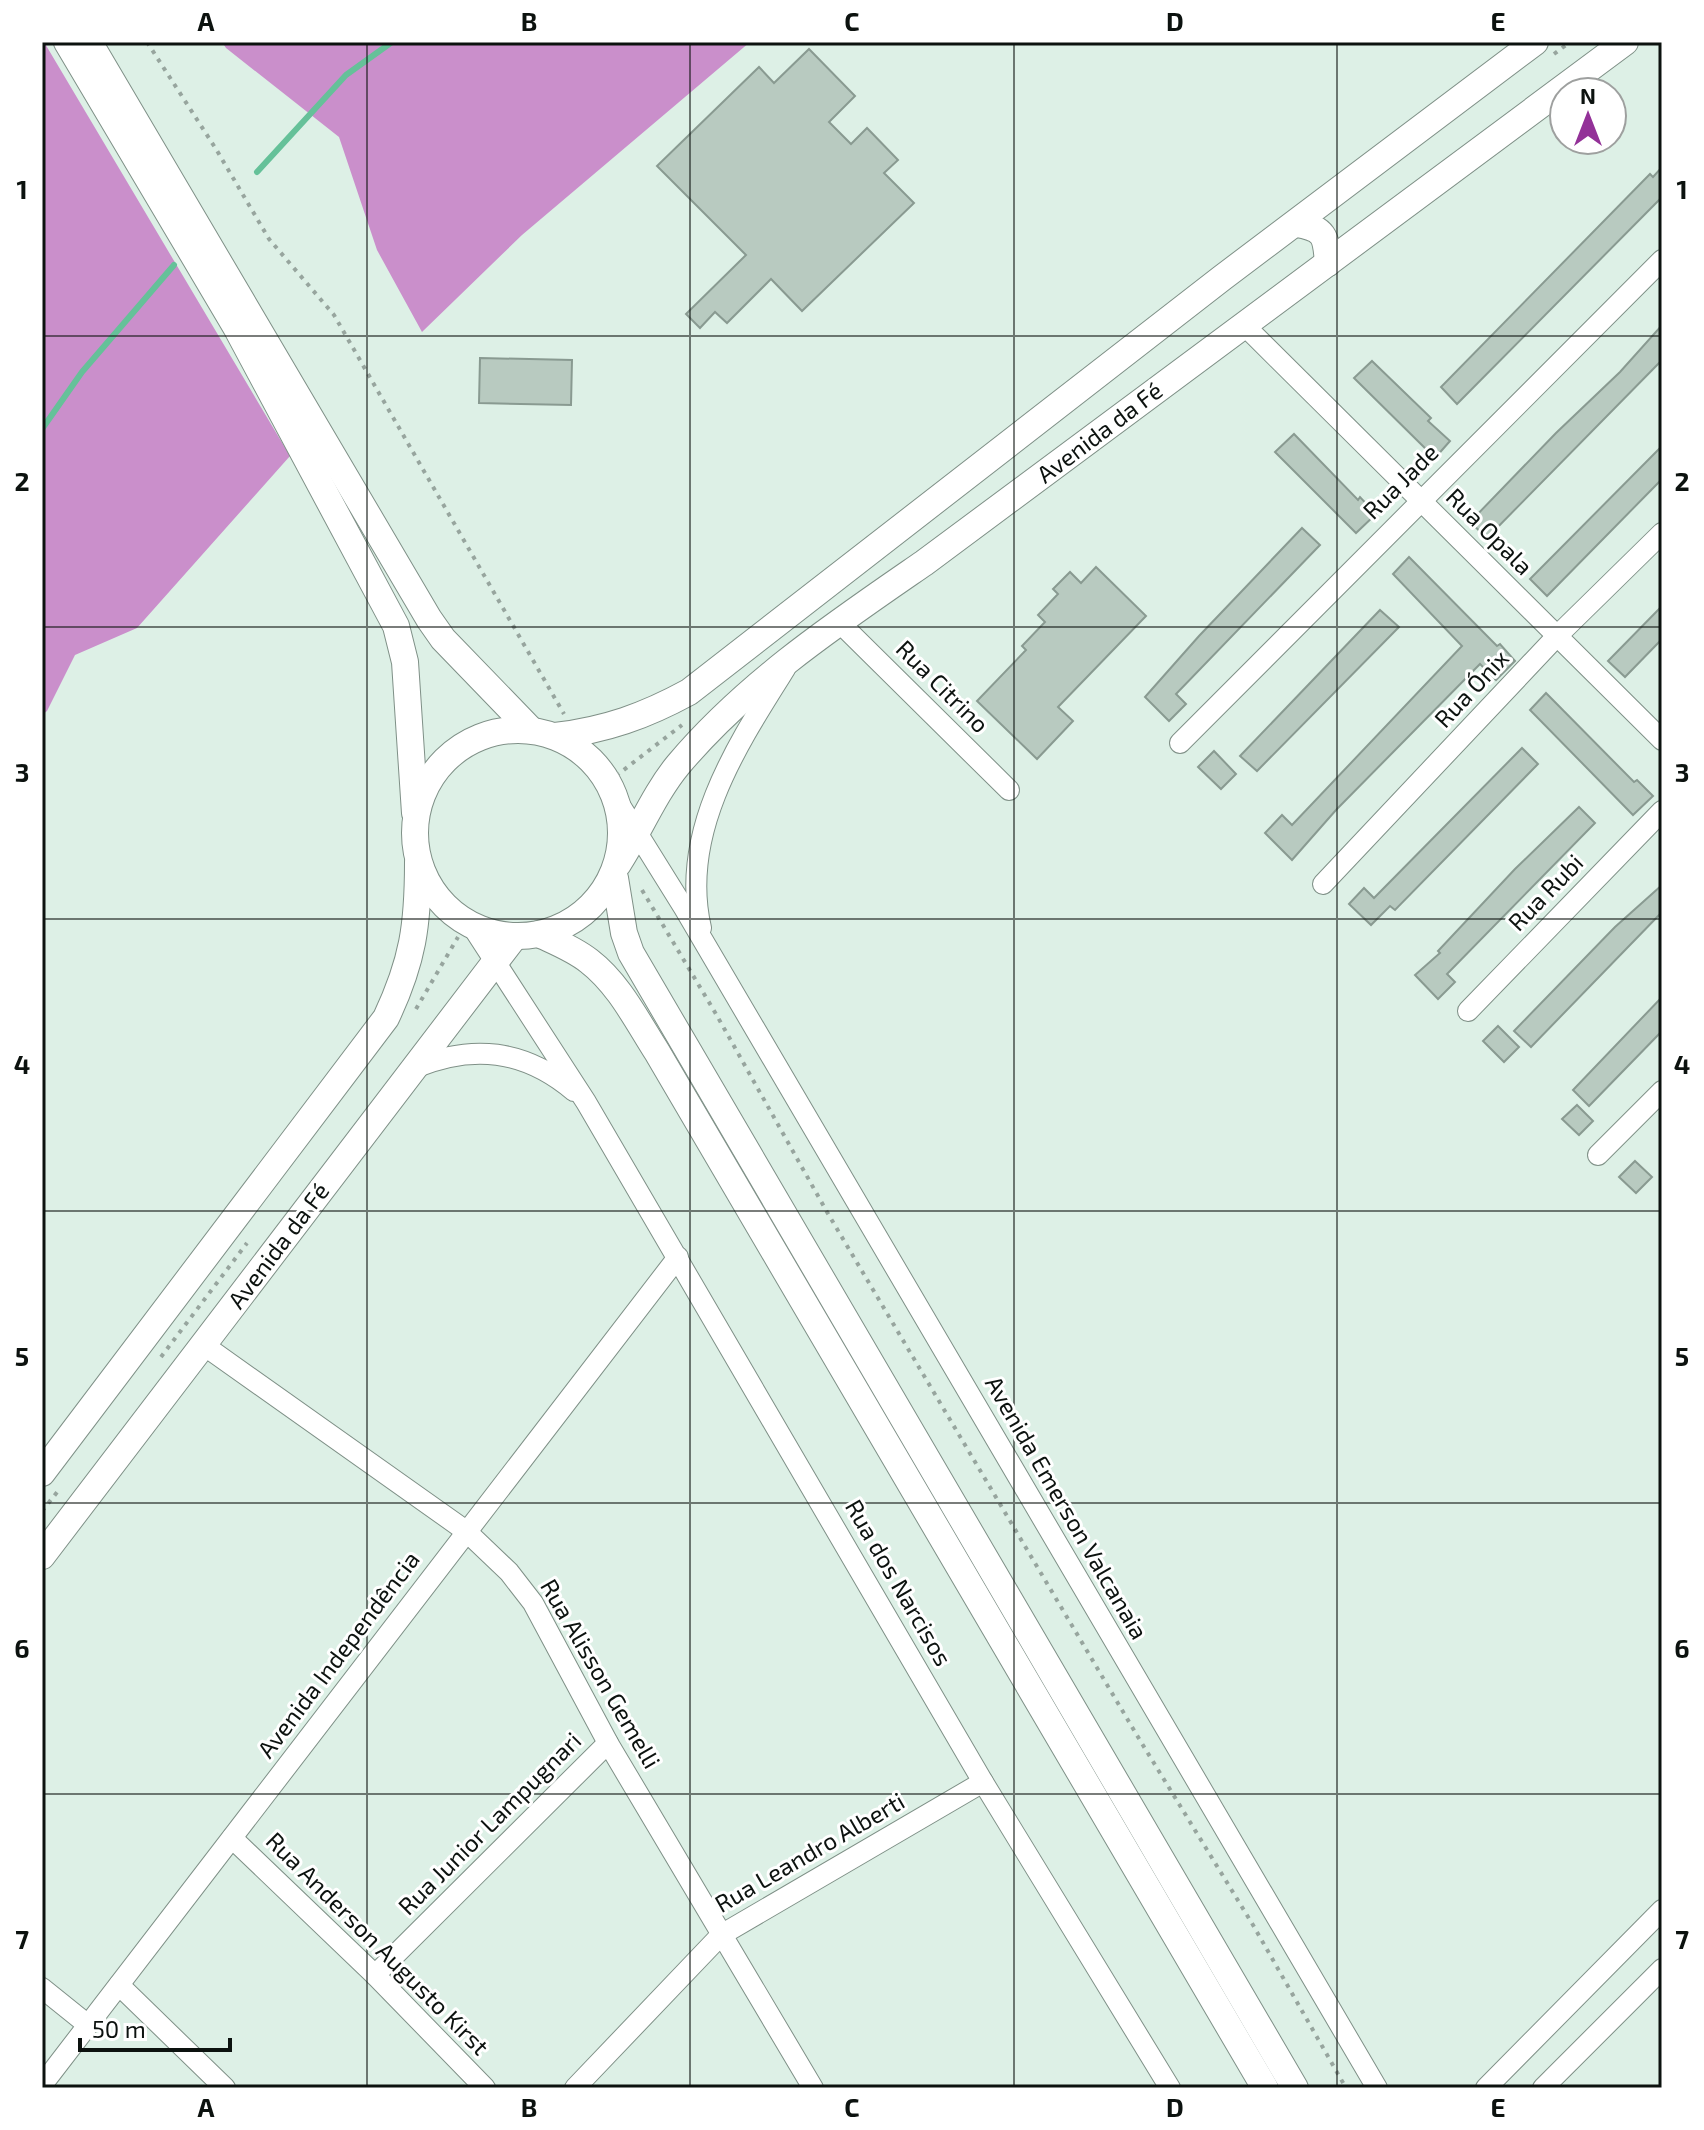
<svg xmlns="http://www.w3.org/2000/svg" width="1704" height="2130" viewBox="0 0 1704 2130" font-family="'Exo 2',sans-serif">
<rect width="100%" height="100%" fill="#ddf0e6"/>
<!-- forest -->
<g fill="#ca8fcb">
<path d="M 42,42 L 44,42 L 290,456 L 137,628 L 75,655 L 47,711 L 42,715 Z"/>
<path d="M 222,42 L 750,42 L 522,235 L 422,332 L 377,250 L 339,137 L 226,48 Z"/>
</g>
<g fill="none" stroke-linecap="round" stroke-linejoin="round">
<!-- stream -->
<g stroke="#65c199" stroke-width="6">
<path d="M 257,172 L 346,75 L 392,42"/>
<path d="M 42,429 L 82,372 L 174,265"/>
</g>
</g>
<!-- building -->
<g fill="#b8cac0" stroke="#899a91" stroke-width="2">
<path d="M 809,49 L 855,96 L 829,122 L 851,144 L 867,128 L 898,160 L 884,173 L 914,203 L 802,311 L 771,279 L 727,323 L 715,312 L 700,328 L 686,314 L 746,255 L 657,166 L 759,67 L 774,83 Z"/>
<path d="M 1662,167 L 1662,197 L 1457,404 L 1441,387 L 1650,174 L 1653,177 Z"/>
<path d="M 1662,325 L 1662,360 L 1487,538 L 1470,522 L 1556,433 L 1620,372 Z"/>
<path d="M 480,358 L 572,360 L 571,405 L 479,403 Z"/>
<path d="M 1372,361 L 1431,418 L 1428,421 L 1450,441 L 1435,458 L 1354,378 Z"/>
<path d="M 1294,434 L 1358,500 L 1360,497 L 1376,514 L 1356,533 L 1275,452 Z"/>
<path d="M 1662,446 L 1662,479 L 1547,596 L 1530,579 Z"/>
<path d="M 1302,528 L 1320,545 L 1176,694 L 1186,704 L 1169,721 L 1145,697 L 1199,636 Z"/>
<path d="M 1409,557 L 1497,646 L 1500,644 L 1515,661 L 1496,680 L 1480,664 L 1336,810 L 1292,860 L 1265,833 L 1282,815 L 1292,825 L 1462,646 L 1393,574 Z"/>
<path d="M 1096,567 L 1146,616 L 1058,707 L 1073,721 L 1037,759 L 977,701 L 1026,650 L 1022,646 L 1045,622 L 1038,615 L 1058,594 L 1053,589 L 1070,572 L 1081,583 Z"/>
<path d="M 1662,606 L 1662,639 L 1625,677 L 1608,661 Z"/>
<path d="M 1380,610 L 1399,627 L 1257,771 L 1240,756 Z"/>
<path d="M 1546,693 L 1634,782 L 1637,780 L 1653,796 L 1633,815 L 1530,710 Z"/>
<path d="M 1522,748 L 1538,764 L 1395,910 L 1390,906 L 1371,925 L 1349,904 L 1364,888 L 1374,898 Z"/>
<path d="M 1214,751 L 1236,774 L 1221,789 L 1198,767 Z"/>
<path d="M 1579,807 L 1595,823 L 1447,974 L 1455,982 L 1438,999 L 1415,975 L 1440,953 L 1438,951 L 1515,869 Z"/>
<path d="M 1662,885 L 1662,912 L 1531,1047 L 1514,1031 L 1615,927 Z"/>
<path d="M 1662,997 L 1662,1031 L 1589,1106 L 1573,1090 Z"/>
<path d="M 1498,1026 L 1519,1047 L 1504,1062 L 1483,1041 Z"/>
<path d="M 1577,1105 L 1593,1121 L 1579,1135 L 1562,1119 Z"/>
<path d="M 1635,1161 L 1652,1177 L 1636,1193 L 1619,1177 Z"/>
</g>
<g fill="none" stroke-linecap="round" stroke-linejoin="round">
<!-- minor casing -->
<g stroke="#7f9087" stroke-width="22">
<g id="minor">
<path d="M 1245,326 L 1662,740"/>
<path d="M 839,622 L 1009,790"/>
<path d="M 1180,743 L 1662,260"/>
<path d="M 618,802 L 684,908 L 1377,2088"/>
<path d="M 1323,884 L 1557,636 L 1662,533"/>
<path d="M 472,926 L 586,1102 L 983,1782 L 1170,2088"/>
<path d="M 701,928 C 679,833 737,745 785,669"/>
<path d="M 1468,1011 L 1662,811"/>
<path d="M 414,1068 C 472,1044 524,1049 574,1091"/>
<path d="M 1598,1155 L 1662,1091"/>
<path d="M 205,1346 L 466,1531 L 509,1572 L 533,1603 L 608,1743 L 813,2088"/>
<path d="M 232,1838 L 375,1975 L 485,2088"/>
<path d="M 375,1975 L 608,1743"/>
<path d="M 119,1985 L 225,2088"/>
<path d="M 42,1988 L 88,2025"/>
<path d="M 42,2085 L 678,1257"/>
<path d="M 575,2088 L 721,1935 L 983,1782"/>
<path d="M 1486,2088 L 1662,1910"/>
<path d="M 1543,2088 L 1662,1969"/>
</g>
</g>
<!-- major casing -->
<g stroke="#7f9087" stroke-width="28">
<g id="major">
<path d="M 67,42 L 236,327 L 396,626 L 405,662 L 415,813"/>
<path d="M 89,42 L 429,619 L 443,639 L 531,730"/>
<path d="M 1297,224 C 1325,229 1326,236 1328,263"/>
<circle cx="518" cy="833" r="103"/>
<path d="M 555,736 C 606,730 645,716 689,692 L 1222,278 L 1535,42"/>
<path d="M 618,864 C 639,832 654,794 678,765 C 747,683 837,623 924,563 L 1625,42"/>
<path d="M 615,878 L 624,933 L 631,953 L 1295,2088"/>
<path d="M 539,934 C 556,942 574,949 589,961 C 619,984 637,1021 657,1052 L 1265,2088"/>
<path d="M 42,1473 L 386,1018 C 413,961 418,925 418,862"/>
<path d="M 42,1556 L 515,936"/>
</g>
</g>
<!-- path -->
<g stroke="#97a59e" stroke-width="4" stroke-dasharray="4 6" stroke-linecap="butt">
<path d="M 147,42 L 216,149 L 269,239 L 334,315 L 564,714"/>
<path d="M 1554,54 L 1570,42"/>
<path d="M 608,782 L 682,725"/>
<path d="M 642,890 L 716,1014 L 827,1212 L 1138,1737 L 1253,1925 L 1346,2088"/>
<path d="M 416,1009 L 458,937"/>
<path d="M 161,1357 L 247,1243"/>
<path d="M 42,1511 L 58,1491"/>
</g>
<!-- minor -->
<use href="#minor" stroke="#fff" stroke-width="20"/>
<!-- major -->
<use href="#major" stroke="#fff" stroke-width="26"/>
</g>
<!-- grid -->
<path fill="none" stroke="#0c120f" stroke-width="2" stroke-opacity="0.55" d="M 367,42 L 367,2088M 690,42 L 690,2088M 1014,42 L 1014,2088M 1337,42 L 1337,2088M 42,336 L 1662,336M 42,627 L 1662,627M 42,919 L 1662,919M 42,1211 L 1662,1211M 42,1503 L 1662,1503M 42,1794 L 1662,1794"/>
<g text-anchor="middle" stroke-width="6" stroke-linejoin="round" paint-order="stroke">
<!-- street labels -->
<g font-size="24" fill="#0c120f" stroke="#fff">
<text transform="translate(1100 433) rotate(-37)" y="8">Avenida da Fé</text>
<text transform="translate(1401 482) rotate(-45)" y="8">Rua Jade</text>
<text transform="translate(1489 532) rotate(45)" y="8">Rua Opala</text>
<text transform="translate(942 687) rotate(45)" y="8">Rua Citrino</text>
<text transform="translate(1472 689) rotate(-47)" y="8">Rua Ónix</text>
<text transform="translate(1546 893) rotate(-46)" y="8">Rua Rubi</text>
<text transform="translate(279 1246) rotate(-53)" y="8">Avenida da Fé</text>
<text transform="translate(1066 1508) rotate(60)" y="8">Avenida Emerson Valcanaia</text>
<text transform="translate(898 1583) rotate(60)" y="8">Rua dos Narcisos</text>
<text transform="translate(339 1655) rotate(-53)" y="8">Avenida Independência</text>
<text transform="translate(600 1674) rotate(60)" y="8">Rua Alisson Gemelli</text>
<text transform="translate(490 1824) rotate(-45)" y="8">Rua Junior Lampugnari</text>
<text transform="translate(810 1853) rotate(-30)" y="8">Rua Leandro Alberti</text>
<text transform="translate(377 1944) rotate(45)" y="8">Rua Anderson Augusto Kirst</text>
</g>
</g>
<!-- border -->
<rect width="1704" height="2130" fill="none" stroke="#ffffff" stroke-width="88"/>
<!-- north arrow -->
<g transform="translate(1588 116)"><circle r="38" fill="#ffffff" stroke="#9ea09f" stroke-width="2"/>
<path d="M0-6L14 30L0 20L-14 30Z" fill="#933198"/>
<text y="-12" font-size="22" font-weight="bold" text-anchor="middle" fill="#0c120f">N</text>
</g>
<!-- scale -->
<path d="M80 2038v12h150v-12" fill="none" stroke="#0c120f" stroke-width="4"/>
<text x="92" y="2038" font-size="24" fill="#0c120f" stroke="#ffffff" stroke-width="6" paint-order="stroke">50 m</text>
<rect x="44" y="44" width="1616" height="2042" fill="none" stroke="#0c120f" stroke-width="3"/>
<g font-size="26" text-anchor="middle" font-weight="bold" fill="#0c120f">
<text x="206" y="31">A</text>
<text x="529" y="31">B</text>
<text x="852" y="31">C</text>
<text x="1175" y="31">D</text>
<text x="1498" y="31">E</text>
<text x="22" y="199">1</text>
<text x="1682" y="199">1</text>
<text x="22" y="491">2</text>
<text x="1682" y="491">2</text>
<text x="22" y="782">3</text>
<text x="1682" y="782">3</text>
<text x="22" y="1074">4</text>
<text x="1682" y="1074">4</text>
<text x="22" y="1366">5</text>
<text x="1682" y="1366">5</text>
<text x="22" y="1658">6</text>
<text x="1682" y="1658">6</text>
<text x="22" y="1949">7</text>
<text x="1682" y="1949">7</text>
<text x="206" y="2117">A</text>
<text x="529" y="2117">B</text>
<text x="852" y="2117">C</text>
<text x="1175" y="2117">D</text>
<text x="1498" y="2117">E</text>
</g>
</svg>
